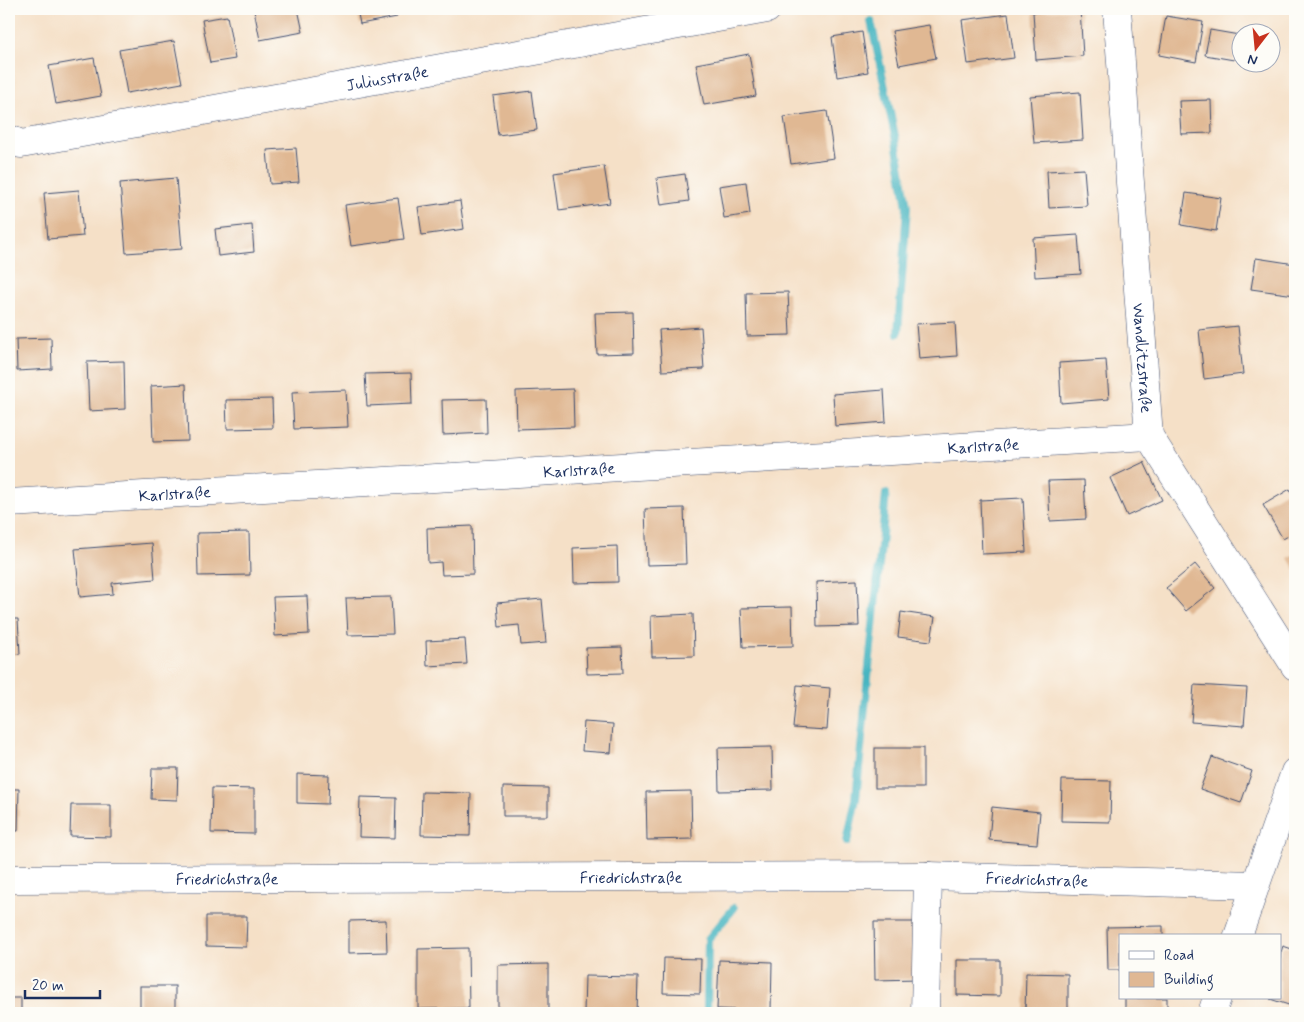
<svg xmlns="http://www.w3.org/2000/svg" width="1304" height="1022" viewBox="0 0 1304 1022" font-family="Mynerve,sans-serif">
<rect width="100%" height="100%" fill="#fdfcf7"/>
<filter id="ink" filterUnits="userSpaceOnUse"><feTurbulence type="fractalNoise" baseFrequency=".02" numOctaves="2"/><feDisplacementMap in="SourceGraphic" scale="10" xChannelSelector="R" yChannelSelector="G"/><feConvolveMatrix kernelMatrix="1 2 1 2 8 2 1 2 1" color-interpolation-filters="sRGB"/></filter>
<filter id="wash" filterUnits="userSpaceOnUse"><feTurbulence type="fractalNoise" baseFrequency=".0096" numOctaves="4" result="noise"/><feDisplacementMap in="SourceGraphic" scale="20" xChannelSelector="R" yChannelSelector="G"/><feGaussianBlur stdDeviation="1.12" result="paint"/><feColorMatrix in="noise" values="0 0 0 0 0 0 0 0 0 0 0 0 0 0 0 0 0 1.4 0 .05"/><feComposite in="paint" operator="in"/></filter>
<g filter="url(#wash)">
<rect width="100%" height="100%" fill="#f5e0c7"/>
<g fill="none" stroke-linecap="round" stroke-linejoin="round">
<!-- stream -->
<g stroke="#47b5c1" stroke-width="8">
<path d="M 871,21 L 896,141 L 907,207 L 898,333"/>
<path d="M 847,842 L 856,799 L 886,494"/>
<path d="M 707,1013 L 708,939 L 734,908"/>
</g>
</g>
<g id="blocks">
<!-- building -->
<g fill="#e0b893">
<path d="M 261,9 L 298,9 L 303,32 L 260,40 L 254,10 Z"/>
<path d="M 357,9 L 396,9 L 397,17 L 360,24 Z"/>
<path d="M 1080,9 L 1083,56 L 1036,60 L 1033,12 Z"/>
<path d="M 1008,14 L 1014,58 L 968,64 L 962,20 Z"/>
<path d="M 227,16 L 235,59 L 210,63 L 202,20 Z"/>
<path d="M 1166,16 L 1203,22 L 1196,62 L 1159,55 Z"/>
<path d="M 929,25 L 936,58 L 899,65 L 892,31 Z"/>
<path d="M 1210,30 L 1239,35 L 1234,60 L 1205,55 Z"/>
<path d="M 862,32 L 868,72 L 837,77 L 832,37 Z"/>
<path d="M 174,41 L 182,83 L 127,93 L 119,50 Z"/>
<path d="M 749,54 L 756,96 L 704,105 L 696,64 Z"/>
<path d="M 94,58 L 101,96 L 56,104 L 49,66 Z"/>
<path d="M 532,91 L 537,130 L 498,135 L 493,96 Z"/>
<path d="M 1080,92 L 1083,140 L 1034,143 L 1030,96 Z"/>
<path d="M 1211,100 L 1212,133 L 1181,134 L 1179,101 Z"/>
<path d="M 827,111 L 834,158 L 791,164 L 784,117 Z"/>
<path d="M 296,148 L 299,182 L 270,184 L 267,150 Z"/>
<path d="M 604,166 L 610,203 L 559,210 L 554,173 Z"/>
<path d="M 1084,169 L 1087,206 L 1049,208 L 1047,171 Z"/>
<path d="M 685,174 L 689,201 L 661,205 L 657,178 Z"/>
<path d="M 176,178 L 182,249 L 126,253 L 120,183 Z"/>
<path d="M 746,182 L 750,214 L 724,218 L 719,186 Z"/>
<path d="M 79,190 L 83,236 L 48,239 L 44,193 Z"/>
<path d="M 1186,193 L 1221,198 L 1216,231 L 1181,225 Z"/>
<path d="M 398,198 L 404,239 L 351,246 L 345,205 Z"/>
<path d="M 460,201 L 464,229 L 422,235 L 418,207 Z"/>
<path d="M 252,225 L 254,252 L 218,256 L 215,229 Z"/>
<path d="M 1078,235 L 1081,274 L 1035,277 L 1033,238 Z"/>
<path d="M 1256,258 L 1295,264 L 1295,295 L 1251,289 Z"/>
<path d="M 788,292 L 790,335 L 747,336 L 746,293 Z"/>
<path d="M 633,312 L 634,353 L 597,354 L 595,313 Z"/>
<path d="M 955,322 L 957,356 L 919,359 L 916,324 Z"/>
<path d="M 1238,326 L 1243,374 L 1204,379 L 1199,330 Z"/>
<path d="M 701,327 L 704,369 L 662,371 L 659,330 Z"/>
<path d="M 51,338 L 52,369 L 17,371 L 16,339 Z"/>
<path d="M 1106,360 L 1109,399 L 1061,403 L 1059,363 Z"/>
<path d="M 124,361 L 125,409 L 89,411 L 87,362 Z"/>
<path d="M 411,373 L 412,404 L 367,406 L 365,374 Z"/>
<path d="M 186,384 L 188,441 L 153,442 L 151,386 Z"/>
<path d="M 573,389 L 574,427 L 517,429 L 516,391 Z"/>
<path d="M 346,390 L 348,427 L 294,429 L 292,392 Z"/>
<path d="M 884,390 L 886,422 L 835,426 L 833,394 Z"/>
<path d="M 272,399 L 273,428 L 227,429 L 226,400 Z"/>
<path d="M 486,399 L 487,433 L 443,435 L 442,400 Z"/>
<path d="M 1144,462 L 1162,500 L 1127,516 L 1110,478 Z"/>
<path d="M 1084,480 L 1086,519 L 1050,521 L 1048,481 Z"/>
<path d="M 1290,489 L 1295,499 L 1295,532 L 1283,539 L 1263,505 Z"/>
<path d="M 1023,498 L 1026,552 L 982,554 L 980,500 Z"/>
<path d="M 684,508 L 686,564 L 647,565 L 645,509 Z"/>
<path d="M 472,526 L 473,574 L 442,575 L 441,562 L 428,563 L 427,528 Z"/>
<path d="M 249,532 L 250,575 L 198,576 L 197,533 Z"/>
<path d="M 152,543 L 155,579 L 112,583 L 113,594 L 80,597 L 75,549 Z"/>
<path d="M 617,546 L 618,582 L 574,583 L 573,548 Z"/>
<path d="M 1295,554 L 1295,570 L 1288,558 Z"/>
<path d="M 1195,564 L 1215,588 L 1186,611 L 1166,588 Z"/>
<path d="M 857,580 L 859,626 L 817,627 L 816,582 Z"/>
<path d="M 307,596 L 309,634 L 275,636 L 273,597 Z"/>
<path d="M 391,597 L 393,634 L 348,635 L 346,598 Z"/>
<path d="M 542,599 L 546,643 L 521,645 L 519,625 L 499,627 L 497,603 Z"/>
<path d="M 792,607 L 793,646 L 743,647 L 741,608 Z"/>
<path d="M 901,612 L 935,617 L 931,641 L 898,637 Z"/>
<path d="M 693,614 L 694,656 L 652,657 L 651,616 Z"/>
<path d="M 9,619 L 18,619 L 20,654 L 9,655 Z"/>
<path d="M 465,639 L 467,664 L 427,666 L 426,641 Z"/>
<path d="M 622,647 L 623,673 L 587,674 L 586,648 Z"/>
<path d="M 797,685 L 830,688 L 827,730 L 793,728 Z"/>
<path d="M 1194,685 L 1247,688 L 1244,726 L 1191,722 Z"/>
<path d="M 584,722 L 613,724 L 611,753 L 582,751 Z"/>
<path d="M 772,747 L 773,790 L 719,791 L 718,748 Z"/>
<rect x="875" y="748" width="48" height="40"/>
<path d="M 1212,757 L 1252,771 L 1241,803 L 1200,789 Z"/>
<path d="M 152,768 L 178,768 L 177,800 L 151,799 Z"/>
<path d="M 297,774 L 329,775 L 328,804 L 297,803 Z"/>
<path d="M 1062,780 L 1111,781 L 1110,822 L 1061,821 Z"/>
<path d="M 503,787 L 548,788 L 548,816 L 503,816 Z"/>
<path d="M 212,788 L 254,789 L 254,834 L 211,833 Z"/>
<path d="M 9,789 L 19,789 L 18,831 L 9,831 Z"/>
<path d="M 691,791 L 692,839 L 647,840 L 646,792 Z"/>
<path d="M 422,792 L 471,793 L 470,836 L 421,835 Z"/>
<path d="M 360,797 L 396,798 L 395,838 L 359,837 Z"/>
<path d="M 71,805 L 111,805 L 111,837 L 70,836 Z"/>
<path d="M 992,807 L 1040,812 L 1037,844 L 989,840 Z"/>
<path d="M 206,916 L 247,916 L 246,947 L 206,946 Z"/>
<path d="M 386,920 L 387,952 L 349,953 L 349,921 Z"/>
<path d="M 874,922 L 917,922 L 918,979 L 875,980 Z"/>
<path d="M 1163,926 L 1163,936 L 1120,936 L 1120,970 L 1108,970 L 1107,927 Z"/>
<path d="M 1283,946 L 1295,950 L 1295,1007 L 1270,999 L 1280,998 L 1280,955 Z"/>
<path d="M 468,948 L 469,1008 L 418,1009 L 418,949 Z"/>
<path d="M 664,958 L 701,959 L 700,994 L 663,993 Z"/>
<path d="M 719,960 L 772,962 L 771,1011 L 717,1009 Z"/>
<path d="M 957,960 L 1000,960 L 1000,996 L 957,995 Z"/>
<path d="M 548,964 L 548,1013 L 498,1013 L 498,965 Z"/>
<path d="M 1026,973 L 1068,974 L 1068,1013 L 1025,1013 Z"/>
<path d="M 585,976 L 638,977 L 637,1013 L 584,1013 Z"/>
<rect x="140" y="986" width="35" height="27"/>
<rect x="9" y="998" width="12" height="15"/>
<rect x="1125" y="998" width="42" height="15"/>
</g>
</g>
</g>
<g filter="url(#ink)">
<use href="#blocks" fill-opacity="0" stroke="#3c4a6e" stroke-width="1"/>
<g fill="none" stroke-linecap="round" stroke-linejoin="round">
<!-- minor casing -->
<g stroke="#3c4a6e" stroke-width="29">
<g id="minor">
<path id="s1" d="M 1117,9 L 1149,436 L 1295,666"/>
<path id="s2" d="M 9,139 L 21,144 L 767,9"/>
<path id="s3" d="M 9,503 L 1149,436"/>
<path id="s4" d="M 9,879 L 928,876 L 1255,885"/>
<path d="M 1238,936 L 1295,772"/>
<path d="M 925,1013 L 928,876"/>
<path d="M 1212,1013 L 1217,998"/>
</g>
</g>
<!-- minor -->
<use href="#minor" stroke="#fff" stroke-width="28"/>
</g>
</g>
<g text-anchor="middle" stroke-width="4.5" stroke-linejoin="round" paint-order="stroke">
<!-- street labels -->
<g font-size="16" fill="#1b2f5e" stroke="#fdfcf7">
<text dy="6" stroke="none"><textPath href="#s2" startOffset="385">Juliusstraße</textPath></text>
<text dy="6" stroke="none"><textPath href="#s1" startOffset="350">Wandlitzstraße</textPath></text>
<text dy="6" stroke="none"><textPath href="#s3" startOffset="976">Karlstraße</textPath></text>
<text dy="6" stroke="none"><textPath href="#s3" startOffset="571">Karlstraße</textPath></text>
<text dy="6" stroke="none"><textPath href="#s3" startOffset="166">Karlstraße</textPath></text>
<text dy="6" stroke="none"><textPath href="#s4" startOffset="622">Friedrichstraße</textPath></text>
<text dy="6" stroke="none"><textPath href="#s4" startOffset="218">Friedrichstraße</textPath></text>
<text dy="6" stroke="none"><textPath href="#s4" startOffset="1028">Friedrichstraße</textPath></text>
</g>
</g>
<!-- margin -->
<rect width="1304" height="1022" fill="none" stroke="#fdfcf7" stroke-width="30"/>
<!-- legend -->
<rect x="1119" y="934" width="162" height="65" fill="#fdfcf7" stroke="#a3aaba"/>
<rect x="1129" y="951" width="25" height="8" fill="#ffffff" stroke="#a3aaba"/>
<text x="1164" y="960" font-size="15" fill="#1b2f5e">Road</text>
<rect x="1129" y="972" width="25" height="15" fill="#e0b893" stroke="#a3aaba"/>
<text x="1164" y="984" font-size="15" fill="#1b2f5e">Building</text>
<!-- north arrow -->
<g transform="translate(1256 48) rotate(196)"><circle r="24" fill="#fdfcf7" stroke="#a3aaba"/>
<path d="M0-4L9 19L0 12L-9 19Z" fill="#c8321e"/>
<text y="-8" font-size="14" font-weight="bold" text-anchor="middle" fill="#1b2f5e">N</text>
</g>
<!-- scale -->
<path d="M25 990v8h75v-8" fill="none" stroke="#1b2f5e" stroke-width="2.5"/>
<text x="32" y="990" font-size="15" fill="#1b2f5e" stroke="#fdfcf7" stroke-width="4" paint-order="stroke">20 m</text>
</svg>
